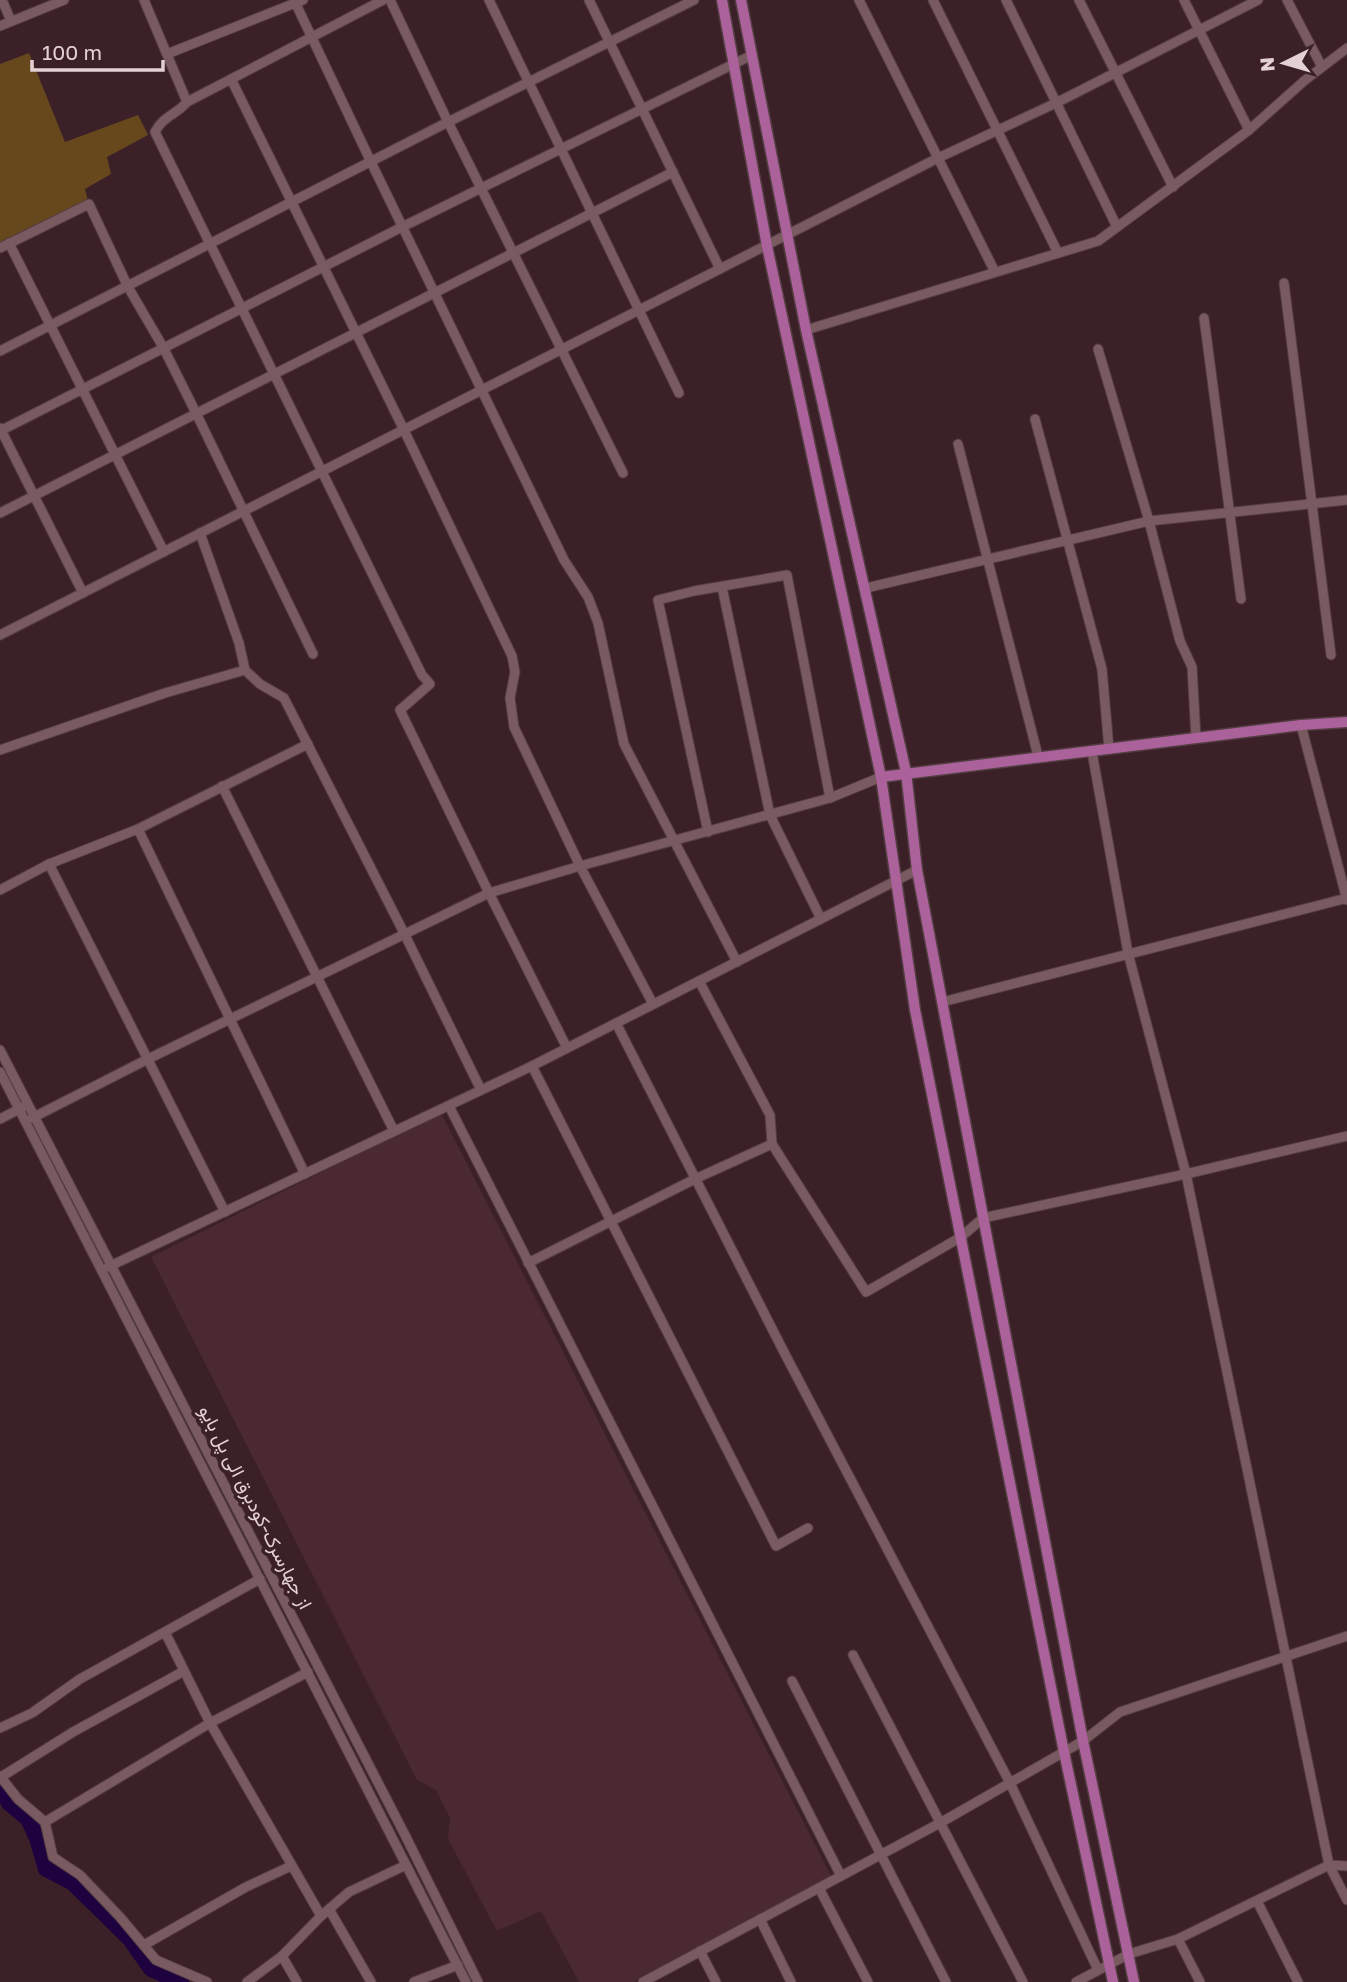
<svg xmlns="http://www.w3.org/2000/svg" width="1347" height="1982" viewBox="0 0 1347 1982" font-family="'Golos Text',Vazirmatn,sans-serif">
<rect width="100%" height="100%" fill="#3b2027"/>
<!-- built -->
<path fill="#4b2931" d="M 441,1113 L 831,1876 L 634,1982 L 579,1982 L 541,1911 L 497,1931 L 448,1839 L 450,1818 L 436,1790 L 417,1780 L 151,1257 Z"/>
<!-- green -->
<path fill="#67481d" d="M 29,53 L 65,142 L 138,115 L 148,135 L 107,157 L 111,174 L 85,189 L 88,201 L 0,245 L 0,64 Z"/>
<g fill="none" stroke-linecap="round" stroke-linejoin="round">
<!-- river -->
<path stroke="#1e023f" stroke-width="16" d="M 0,1786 L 9,1803 L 28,1819 L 37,1838 L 46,1869 L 73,1883 L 130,1939 L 151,1969 L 181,1982"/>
<!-- minor casing -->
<g stroke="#543d43" stroke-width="11">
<g id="minor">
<path d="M 2,0 L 11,21"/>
<path d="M 144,0 L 187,102"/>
<path d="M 294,0 L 371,162 L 564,560 L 588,597 L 598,623 L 624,744 L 737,962"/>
<path d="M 383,0 L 187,102 C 175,116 164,115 155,132 L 422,675 L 430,684 L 400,710 L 489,893 L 567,1048"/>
<path d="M 390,0 L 448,122 L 623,473"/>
<path d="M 489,0 L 679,393"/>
<path d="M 589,0 L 720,269"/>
<path d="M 859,0 L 995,272"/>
<path d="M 933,0 L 1058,253"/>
<path d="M 1006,0 L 1117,227"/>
<path d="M 1079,0 L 1173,187"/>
<path d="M 1184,0 L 1249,130"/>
<path d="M 1287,0 L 1322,67"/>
<path d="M 0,26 L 64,0"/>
<path d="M 167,54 L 303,0"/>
<path d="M 231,79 L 404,430 L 512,656 L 515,672 L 510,698 L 514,727 L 580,866 L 653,1004"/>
<path d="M 9,243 L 164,552"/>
<path d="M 0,248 L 89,204 L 128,287 L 163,347 L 196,413 L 313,654"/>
<path d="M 1284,283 L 1331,655"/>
<path d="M 1204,318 L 1241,599"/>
<path d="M 806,330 L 1098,241 L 1249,130 L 1304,81 L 1347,48"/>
<path d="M 1098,349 L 1149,521 L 1180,641 L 1192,667 L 1196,738"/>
<path d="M 0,351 L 448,122 L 694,0"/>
<path d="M 1035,419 L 1102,669 L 1109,749"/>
<path d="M 0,428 L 83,593"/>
<path d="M 0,431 L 402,227 L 752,55"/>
<path d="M 958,444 L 1038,756"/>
<path d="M 0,513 L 673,172"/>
<path d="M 200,533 L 239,643 L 245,670 L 260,684 L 284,698 L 404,933 L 481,1090"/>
<path d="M 722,587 L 770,815 L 821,919"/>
<path d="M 866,588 L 1149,521 L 1347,500"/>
<path d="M 0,635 L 938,158 L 1056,103 L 1258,0"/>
<path d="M 1301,725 L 1347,900"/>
<path d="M 0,750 L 165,693 L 245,670"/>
<path d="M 1092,752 L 1128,953 L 1186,1174 L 1329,1865 L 1347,1900"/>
<path d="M 222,786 L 394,1131"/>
<path d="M 138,829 L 305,1174"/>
<path d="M 708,832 L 658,600 L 694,591 L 787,575 L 830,798"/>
<path d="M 49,864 L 225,1212"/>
<path d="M 0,890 L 49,864 L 138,829 L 308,744"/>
<path d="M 699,981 L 770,1115 L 772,1144 L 866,1292 L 961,1237 L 983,1218 L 1186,1174 L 1347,1136"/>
<path d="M 942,1002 L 1347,898"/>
<path d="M 616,1023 L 786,1356 L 1010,1783 L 1098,1970"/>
<path d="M 0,1050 L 405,1835 L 478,1982"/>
<path d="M 532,1066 L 776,1546 L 808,1528"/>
<path d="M 0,1072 L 466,1982"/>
<path d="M 449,1106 L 841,1876"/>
<path d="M 32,1118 L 148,1059 L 489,893 L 580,866 L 830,798 L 881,777"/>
<path d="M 0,1119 L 23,1107"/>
<path d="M 528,1263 L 695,1179 L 772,1144"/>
<path d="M 108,1267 L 532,1066 L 917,870"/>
<path d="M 165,1632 L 210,1723 L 321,1916"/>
<path d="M 853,1655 L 1023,1982"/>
<path d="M 792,1681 L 946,1982"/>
<path d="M 0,1728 L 32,1713 L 80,1679 L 260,1579"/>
<path d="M 0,1776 L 18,1799 L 45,1822 L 53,1857 L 80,1875 L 120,1917 L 156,1960 L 207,1982"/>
<path d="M 1,1777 L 73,1732 L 184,1671"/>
<path d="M 45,1822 L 210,1723 L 308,1672"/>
<path d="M 819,1888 L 868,1982"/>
<path d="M 1257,1901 L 1298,1982"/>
<path d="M 329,1909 L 371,1982"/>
<path d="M 760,1919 L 791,1982"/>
<path d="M 1178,1939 L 1200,1982"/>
<path d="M 144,1945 L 246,1887 L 291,1866"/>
<path d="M 700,1951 L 716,1982"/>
<path d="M 282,1956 L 297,1982"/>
<path d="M 247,1982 L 282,1956 L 321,1916 L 349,1892 L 406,1865"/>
<path d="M 414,1982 L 458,1965"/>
<path d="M 643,1982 L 940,1823 L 1083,1741 L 1120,1712 L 1347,1636"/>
<path d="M 1076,1982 L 1129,1954 L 1178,1939 L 1329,1865 L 1347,1866"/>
</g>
</g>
<!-- major casing -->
<g stroke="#543d43" stroke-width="13">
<g id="major">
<path d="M 722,0 L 767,246 L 881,777 L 915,1010 L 1064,1752 L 1113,1982"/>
<path d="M 741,0 L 806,330 L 906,772 L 917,870 L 1083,1741 L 1134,1982"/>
<path d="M 881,777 L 1301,725 L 1347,722"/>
</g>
</g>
<!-- minor -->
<use href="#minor" stroke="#7a5a61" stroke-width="9"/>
<!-- major -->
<use href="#major" stroke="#ab629b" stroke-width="10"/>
</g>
<g text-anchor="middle" stroke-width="7" stroke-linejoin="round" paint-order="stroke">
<!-- street labels -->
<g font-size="19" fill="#e4d1d5" stroke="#3b2027">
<text transform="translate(256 1507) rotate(63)" y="7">از جهارسرک-کودبرق الی پل بایو</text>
</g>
</g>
<!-- north arrow -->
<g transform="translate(1284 63) rotate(265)" stroke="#3b2027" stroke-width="5" paint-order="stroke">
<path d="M0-5L12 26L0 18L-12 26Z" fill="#e4d1d5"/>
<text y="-10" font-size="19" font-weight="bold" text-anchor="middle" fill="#e4d1d5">N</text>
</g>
<!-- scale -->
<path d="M32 60v10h131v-10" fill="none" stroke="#e4d1d5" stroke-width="3.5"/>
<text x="42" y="60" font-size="21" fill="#e4d1d5" stroke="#3b2027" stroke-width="5" paint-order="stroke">100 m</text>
</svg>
